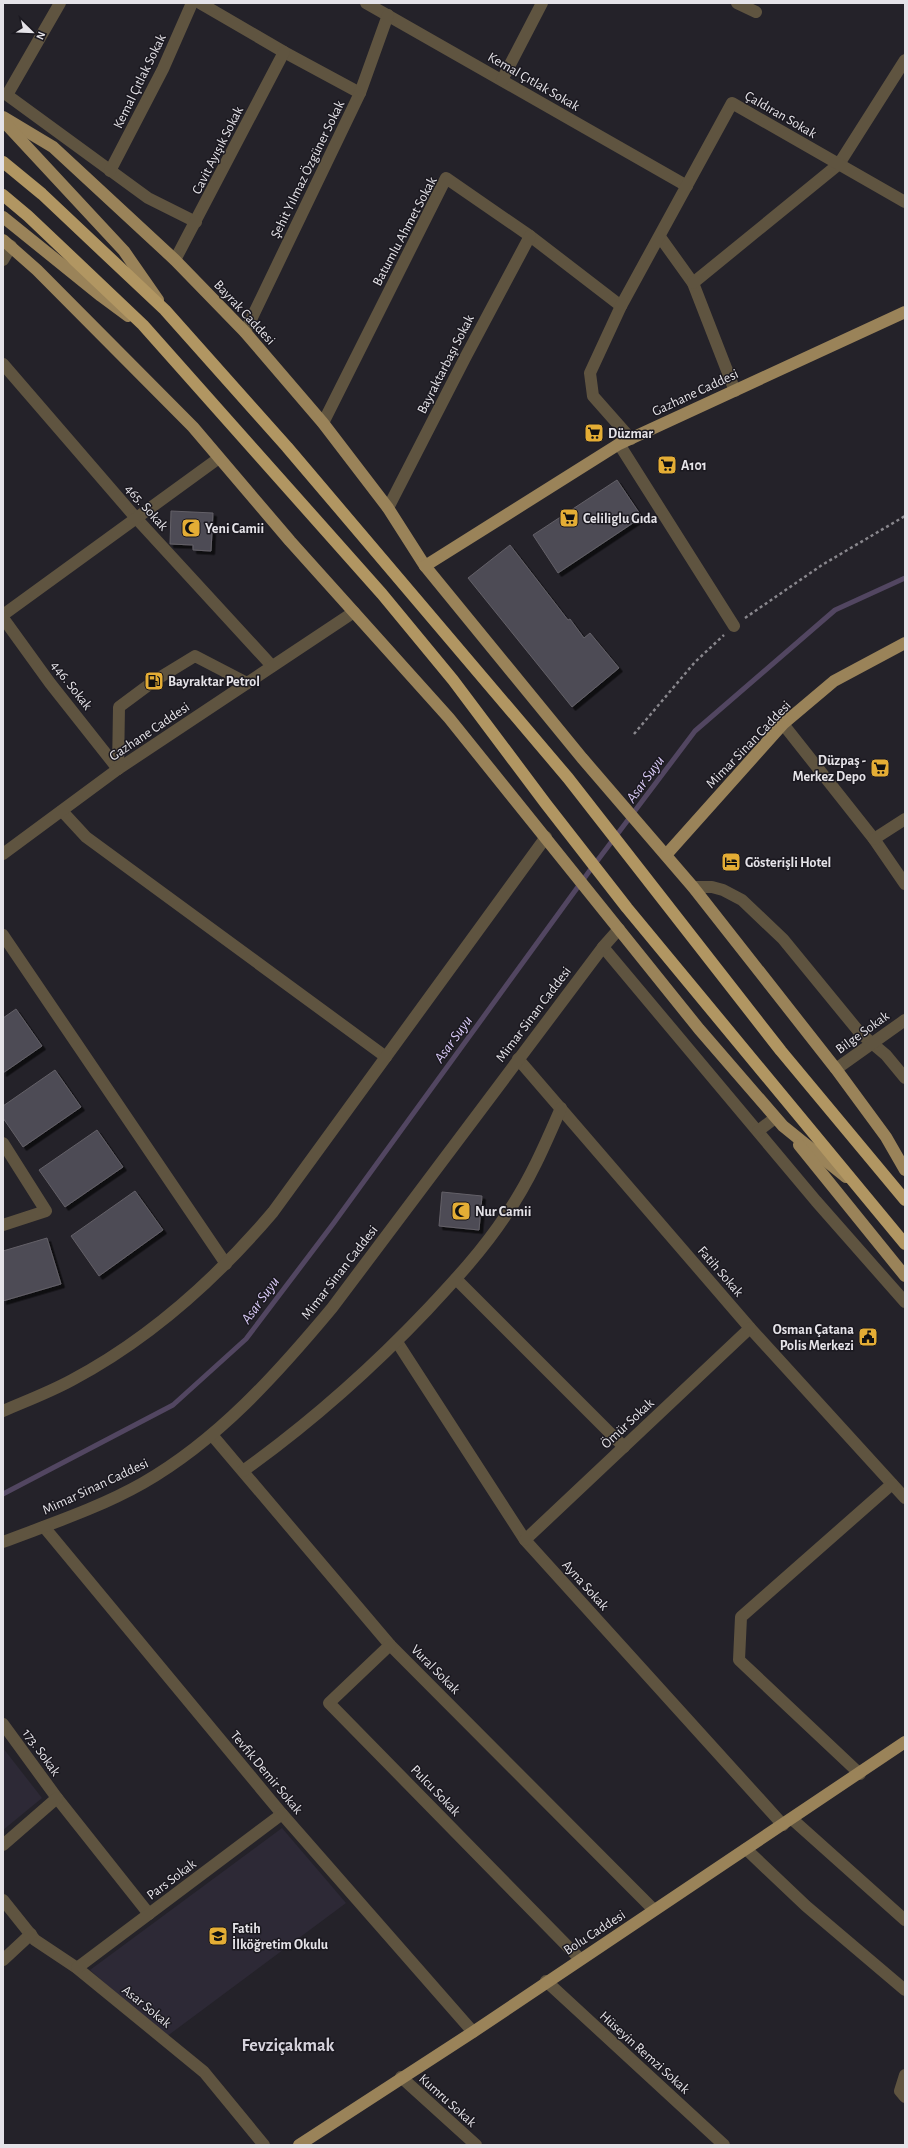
<svg xmlns="http://www.w3.org/2000/svg" width="908" height="2148" viewBox="0 0 908 2148" font-family="'Alegreya Sans',sans-serif">
<defs>
<filter id="shadow"><feDropShadow dx="3.5" dy="3.5" stdDeviation="0" flood-color="#0009"/></filter>
</defs>
<rect width="100%" height="100%" fill="#242229"/>
<!-- built -->
<g fill="#2d2936">
<path d="M 3,1748 L 42,1798 L 3,1830 Z"/>
<path d="M 282,1828 L 346,1903 L 166,2037 L 90,1970 Z"/>
</g>
<g fill="none" stroke-linecap="round" stroke-linejoin="round">
<!-- stream -->
<path stroke="#524661" stroke-width="5" d="M 3,1494 L 173,1405 L 246,1339 L 333,1224 L 588,873 L 695,731 L 835,610 L 905,578"/>
</g>
<!-- building -->
<g fill="#4e4c54" stroke="#636068" filter="url(#shadow)">
<path d="M 617,480 L 642,517 L 558,573 L 533,535 Z"/>
<path d="M 171,511 L 213,513 L 211,551 L 193,550 L 193,545 L 170,544 Z"/>
<path d="M 510,545 L 568,620 L 570,619 L 584,638 L 590,633 L 619,668 L 572,707 L 468,578 Z"/>
<path d="M 16,1009 L 42,1046 L 3,1073 L 3,1018 Z"/>
<path d="M 55,1070 L 81,1107 L 23,1147 L 3,1118 L 3,1106 Z"/>
<path d="M 97,1130 L 123,1167 L 65,1207 L 39,1170 Z"/>
<path d="M 135,1191 L 163,1230 L 99,1276 L 71,1236 Z"/>
<path d="M 442,1192 L 482,1196 L 479,1230 L 439,1226 Z"/>
<path d="M 47,1238 L 61,1284 L 3,1301 L 3,1251 Z"/>
</g>
<g fill="none" stroke-linecap="round" stroke-linejoin="round">
<!-- path -->
<g stroke="#89878d" stroke-width="2.5" stroke-dasharray="3 3" stroke-linecap="butt">
<path d="M 745,618 L 822,565 L 905,516"/>
<path d="M 634,734 L 695,662 L 724,635"/>
</g>
<!-- minor -->
<g stroke="#5f5440" stroke-width="12">
<path d="M 60,3 L 7,95 L 148,198 L 196,222"/>
<path d="M 200,3 L 284,52 L 360,93"/>
<path d="M 366,3 L 687,186"/>
<path d="M 737,3 L 756,12"/>
<path d="M 502,80 L 542,3"/>
<path d="M 110,171 L 163,69 L 192,3"/>
<path d="M 660,237 L 693,283 L 735,391"/>
<path d="M 3,260 L 11,246"/>
<path d="M 175,260 L 284,52"/>
<path d="M 693,283 L 839,164 L 905,60"/>
<path d="M 245,332 L 360,93 L 388,15"/>
<path d="M 3,364 L 136,518 L 272,666"/>
<path d="M 323,423 L 446,178 L 530,236 L 621,306"/>
<path d="M 631,439 L 593,396 L 590,373 L 621,306 L 732,103 L 905,202"/>
<path d="M 619,444 L 734,626"/>
<path d="M 388,508 L 465,358 L 530,236"/>
<path d="M 3,615 L 219,458"/>
<path d="M 3,618 L 50,683 L 118,769"/>
<path d="M 783,724 L 874,839 L 905,884"/>
<path d="M 118,769 L 119,707 L 154,681 L 195,656 L 247,683"/>
<path d="M 62,811 L 86,837 L 386,1057"/>
<path d="M 874,839 L 905,819"/>
<path d="M 3,854 L 118,769 L 354,612"/>
<path d="M 693,887 L 712,887 L 723,890 L 742,900 L 783,939 L 860,1033 L 886,1055 L 905,1078"/>
<path d="M 3,935 L 226,1264"/>
<path d="M 603,947 L 816,1201 L 905,1302"/>
<path d="M 518,1059 L 750,1328 L 905,1498"/>
<path d="M 836,1069 L 905,1020"/>
<path d="M 758,1131 L 775,1118"/>
<path d="M 3,1143 L 46,1211 L 3,1225"/>
<path d="M 456,1279 L 624,1447"/>
<path d="M 397,1342 L 525,1540 L 783,1825"/>
<path d="M 3,1411 C 26,1401 50,1392 72,1380 C 151,1338 216,1279 273,1212 L 546,837"/>
<path d="M 212,1435 L 390,1645 L 654,1910"/>
<path d="M 243,1471 C 310,1423 370,1370 427,1310 C 455,1280 483,1250 506,1215 C 529,1182 545,1145 561,1108"/>
<path d="M 44,1527 L 282,1814 L 473,2032"/>
<path d="M 525,1540 L 750,1328"/>
<path d="M 3,1542 C 50,1524 99,1508 143,1483 C 218,1440 277,1374 332,1308 L 603,947 L 619,929"/>
<path d="M 390,1645 L 329,1703 L 580,1959"/>
<path d="M 3,1724 L 57,1798 L 149,1914"/>
<path d="M 860,1774 L 739,1660 L 741,1617 L 892,1484"/>
<path d="M 792,1819 L 905,1920"/>
<path d="M 3,1845 L 57,1798"/>
<path d="M 746,1849 L 806,1906 L 905,1990"/>
<path d="M 3,1900 L 35,1940 L 77,1968 L 204,2072 L 264,2145"/>
<path d="M 3,1960 L 31,1934"/>
<path d="M 77,1968 L 282,1814"/>
<path d="M 546,1981 L 724,2145"/>
<path d="M 905,2075 L 900,2091 L 905,2097"/>
<path d="M 401,2077 L 476,2145"/>
</g>
<!-- major -->
<g stroke="#9a8359" stroke-width="12">
<path d="M 3,117 L 53,147 L 175,260 L 245,332 L 323,423 L 388,508 L 425,566 L 582,758 L 693,887 L 836,1069 L 886,1137 L 905,1170"/>
<path d="M 5,123 L 124,251 L 158,300"/>
<path d="M 3,217 L 101,296 L 128,316"/>
<path d="M 3,240 L 37,270 L 193,427 L 290,541 L 449,718 L 699,1029 L 783,1126 L 846,1177"/>
<path d="M 425,566 L 619,444 L 905,312"/>
<path d="M 666,855 L 783,724 L 834,681 L 905,643"/>
<path d="M 799,1145 L 905,1276"/>
<path d="M 299,2145 L 473,2032 L 905,1742"/>
</g>
<!-- highway -->
<g stroke="#b19662" stroke-width="12">
<path d="M 3,162 L 42,194 L 165,310 L 287,447 L 568,778 L 781,1051 L 905,1200"/>
<path d="M 3,195 L 28,216 L 143,325 L 382,594 L 453,680 L 546,804 L 627,908 L 905,1244"/>
</g>
</g>
<!-- icons -->
<defs>
<g id="supermarket-square" transform="scale(1)"><rect x="-9" y="-9" width="18" height="18" rx="4" fill="#e4ad35" stroke="#1b1920"/><path d="M-6-5.5h2.5l.6 2H6L4.5 2H-2.5L-4.4-4H-6ZM-1.5 3.2a1.3 1.3 0 1 0 .1 0ZM3 3.2a1.3 1.3 0 1 0 .1 0Z" fill="#111"/></g>
<g id="mosque-square" transform="scale(1)"><rect x="-9" y="-9" width="18" height="18" rx="4" fill="#e4ad35" stroke="#1b1920"/><path d="M3.5-4.9A6 6 0 1 0 3.5 4.9A5 5 0 1 1 3.5-4.9Z" fill="#111"/></g>
<g id="fuel-square" transform="scale(1)"><rect x="-9" y="-9" width="18" height="18" rx="4" fill="#e4ad35" stroke="#1b1920"/><path d="M-5.5-6h7V0h2V4h1.3V-2.5L3-4.5l.8-.8L6-3V5H2.5V1h-1V6h-7ZM-4.2-4.7v3.2H.2V-4.7Z" fill="#111"/></g>
<g id="hotel-square" transform="scale(1)"><rect x="-9" y="-9" width="18" height="18" rx="4" fill="#e4ad35" stroke="#1b1920"/><path d="M-6-4.5h1.5V1H6V5H4.5V3h-9V5H-6ZM-4 0a1.8 1.8 0 1 1 3.6 0ZM.5 0V-2.5h3Q6-2.5 6 0Z" fill="#111"/></g>
<g id="civic-square" transform="scale(1)"><rect x="-9" y="-9" width="18" height="18" rx="4" fill="#e4ad35" stroke="#1b1920"/><path d="M-.6-6.5H3V-4.5H.6V-3L4-1V1h2V6H-6V1h2V-1L-.6-3ZM-1.2 2.5V6h2.4V2.5Z" fill="#111"/></g>
<g id="school-square" transform="scale(1)"><rect x="-9" y="-9" width="18" height="18" rx="4" fill="#e4ad35" stroke="#1b1920"/><path d="M0-5L7-2L0 1L-7-2ZM-4 1L0 2.5L4 1V4Q0 6-4 4Z" fill="#111"/></g>
</defs>
<g fill-rule="evenodd">
<use href="#supermarket-square" x="594" y="433"/>
<use href="#supermarket-square" x="667" y="465"/>
<use href="#supermarket-square" x="569" y="518"/>
<use href="#mosque-square" x="191" y="528"/>
<use href="#fuel-square" x="154" y="681"/>
<use href="#supermarket-square" x="880" y="768"/>
<use href="#hotel-square" x="731" y="862"/>
<use href="#mosque-square" x="461" y="1211"/>
<use href="#civic-square" x="868" y="1337"/>
<use href="#school-square" x="218" y="1936"/>
</g>
<g text-anchor="middle" stroke-width="3" stroke-linejoin="round" paint-order="stroke">
<!-- street labels -->
<g font-size="14" fill="#e5e3e8" stroke="#1b1920">
<text transform="translate(139 81) rotate(-64)" y="5">Kemal Çıtlak Sokak</text>
<text transform="translate(534 81) rotate(30)" y="5">Kemal Çıtlak Sokak</text>
<text transform="translate(781 114) rotate(30)" y="5">Çaldıran Sokak</text>
<text transform="translate(217 150) rotate(-63)" y="5">Cavit Ayışık Sokak</text>
<text transform="translate(307 169) rotate(-64)" y="5">Şehit Yılmaz Özgüner Sokak</text>
<text transform="translate(404 231) rotate(-62)" y="5">Batumlu Ahmet Sokak</text>
<text transform="translate(245 312) rotate(47)" y="5">Bayrak Caddesi</text>
<text transform="translate(445 364) rotate(-63)" y="5">Bayraktarbaşı Sokak</text>
<text transform="translate(695 392) rotate(-25)" y="5">Gazhane Caddesi</text>
<text transform="translate(147 507) rotate(48)" y="5">465. Sokak</text>
<text transform="translate(72 685) rotate(52)" y="5">446. Sokak</text>
<text transform="translate(149 731) rotate(-34)" y="5">Gazhane Caddesi</text>
<text transform="translate(748 744) rotate(-46)" y="5">Mimar Sinan Caddesi</text>
<text transform="translate(533 1014) rotate(-53)" y="5">Mimar Sinan Caddesi</text>
<text transform="translate(862 1032) rotate(-36)" y="5">Bilge Sokak</text>
<text transform="translate(721 1271) rotate(49)" y="5">Fatih Sokak</text>
<text transform="translate(339 1272) rotate(-52)" y="5">Mimar Sinan Caddesi</text>
<text transform="translate(627 1423) rotate(-43)" y="5">Ömür Sokak</text>
<text transform="translate(95 1486) rotate(-25)" y="5">Mimar Sinan Caddesi</text>
<text transform="translate(586 1585) rotate(48)" y="5">Ayna Sokak</text>
<text transform="translate(436 1669) rotate(45)" y="5">Vural Sokak</text>
<text transform="translate(42 1752) rotate(54)" y="5">173. Sokak</text>
<text transform="translate(267 1772) rotate(50)" y="5">Tevfik Demir Sokak</text>
<text transform="translate(436 1790) rotate(46)" y="5">Pulcu Sokak</text>
<text transform="translate(171 1879) rotate(-37)" y="5">Pars Sokak</text>
<text transform="translate(594 1932) rotate(-33)" y="5">Bolu Caddesi</text>
<text transform="translate(147 2006) rotate(39)" y="5">Asar Sokak</text>
<text transform="translate(645 2052) rotate(42)" y="5">Hüseyin Remzi Sokak</text>
<text transform="translate(448 2100) rotate(42)" y="5">Kumru Sokak</text>
</g>
<!-- poi labels -->
<g font-size="14" font-weight="bold" fill="#e5e3e8" stroke="#1b1920" text-anchor="start">
<text x="608" y="438">Düzmar</text>
<text x="681" y="470">A101</text>
<text x="583" y="523">Celiliglu Gıda</text>
<text x="205" y="533">Yeni Camii</text>
<text x="168" y="686">Bayraktar Petrol</text>
<text x="866" y="765" text-anchor="end">Düzpaş -<tspan x="866" dy="16">Merkez Depo</tspan></text>
<text x="745" y="867">Gösterişli Hotel</text>
<text x="475" y="1216">Nur Camii</text>
<text x="854" y="1334" text-anchor="end">Osman Çatana<tspan x="854" dy="16">Polis Merkezi</tspan></text>
<text x="232" y="1933">Fatih<tspan x="232" dy="16">İlköğretim Okulu</tspan></text>
</g>
<!-- water labels -->
<g font-size="15" font-style="italic" fill="#dccdfa" stroke="#1b1920">
<text transform="translate(645 779) rotate(-54)" y="5">Asar Suyu</text>
<text transform="translate(453 1039) rotate(-54)" y="5">Asar Suyu</text>
<text transform="translate(260 1300) rotate(-54)" y="5">Asar Suyu</text>
</g>
<!-- district labels -->
<g font-size="18" font-weight="bold" fill="#d5d2db" stroke="#1b1920">
<text x="288" y="2051">Fevziçakmak</text>
</g>
</g>
<!-- border -->
<rect width="908" height="2148" fill="none" stroke="#e5e3e8" stroke-width="8"/>
<!-- north arrow -->
<g transform="translate(32 32) rotate(113)" stroke="#1b1920" stroke-width="3" paint-order="stroke">
<path d="M0-3L7 15L0 10L-7 15Z" fill="#e5e3e8"/>
<text y="-6" font-size="11" font-weight="bold" text-anchor="middle" fill="#e5e3e8">N</text>
</g>
</svg>
